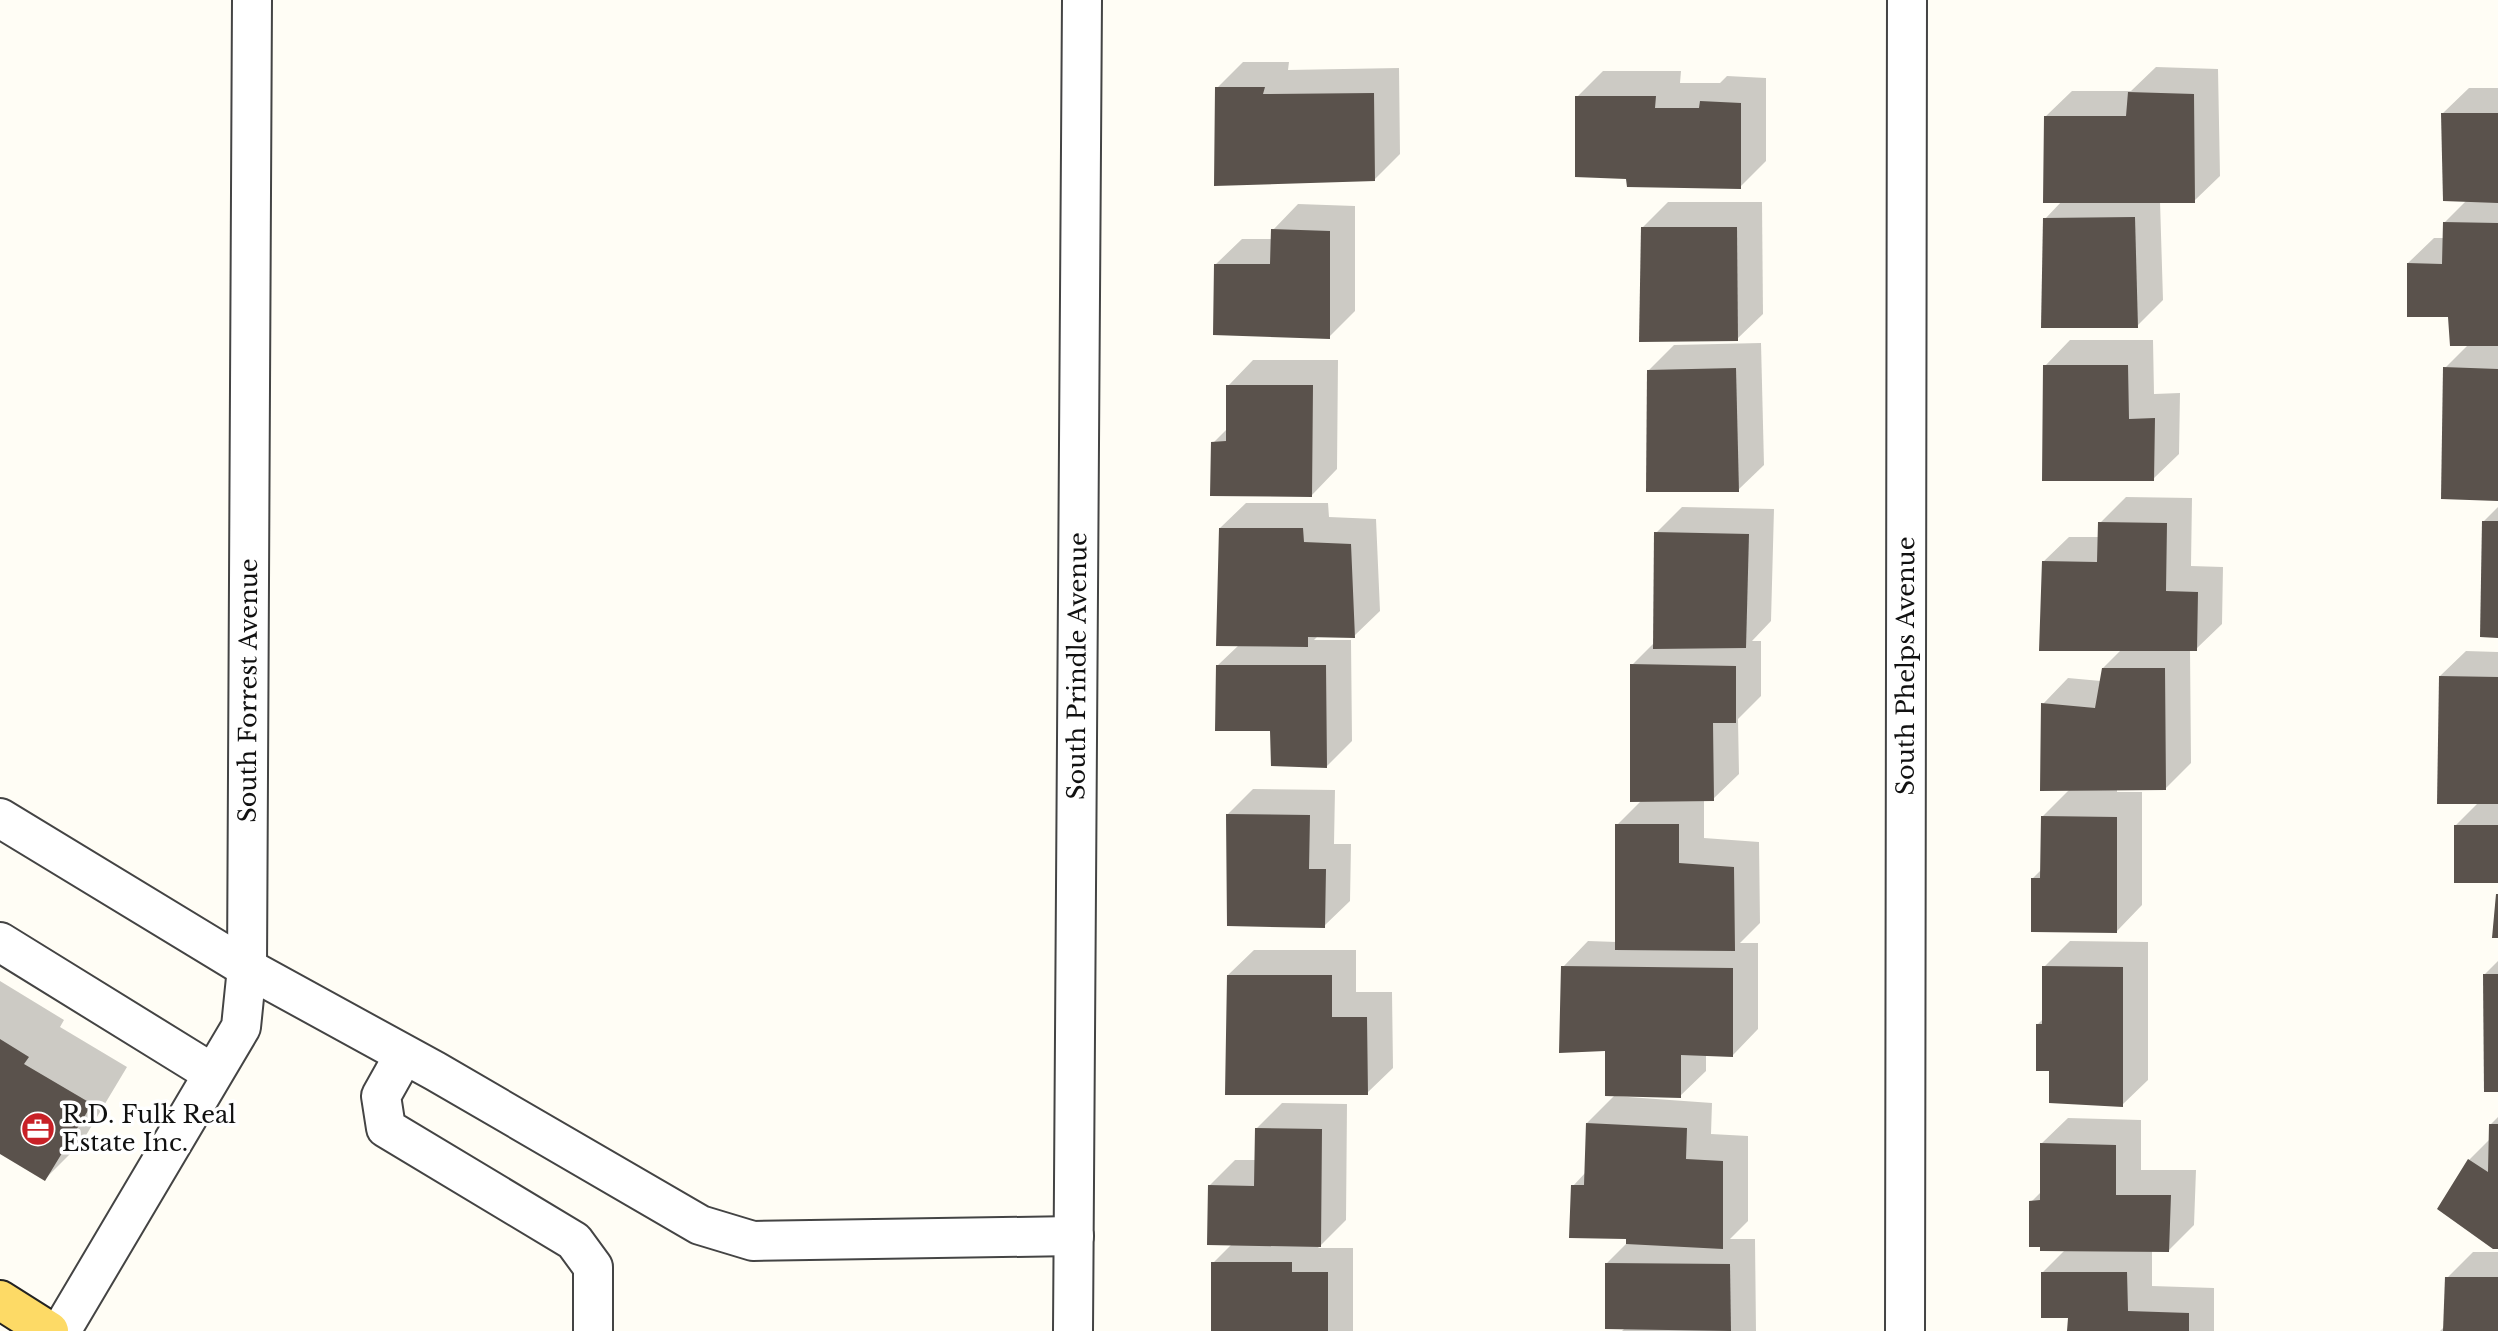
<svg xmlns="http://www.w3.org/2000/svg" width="2498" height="1331" viewBox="0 0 2498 1331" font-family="'Libre Baskerville',serif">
<rect width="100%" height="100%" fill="#fffdf5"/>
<!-- shadow -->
<g fill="#0003">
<path d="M 1243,62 L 1289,62 L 1288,70 L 1399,68 L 1400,154 L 1374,180 L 1217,88 Z"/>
<path d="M 2156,67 L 2218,69 L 2220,176 L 2194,201 L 2160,201 L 2163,300 L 2137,326 L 2045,219 L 2062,201 L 2046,116 L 2072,91 L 2131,91 Z"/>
<path d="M 1603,71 L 1681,71 L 1680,83 L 1720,83 L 1727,76 L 1766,78 L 1766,161 L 1740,187 L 1628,177 L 1577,97 Z"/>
<path d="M 2469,88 L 2498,88 L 2498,499 L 2445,368 L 2469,344 L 2449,315 L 2408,263 L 2434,238 L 2444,238 L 2444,223 L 2467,200 L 2443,113 Z"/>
<path d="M 1668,202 L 1762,202 L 1763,314 L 1737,339 L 1642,228 Z"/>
<path d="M 1298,204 L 1355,206 L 1355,311 L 1329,337 L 1216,264 L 1242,239 L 1272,239 L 1273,230 Z"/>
<path d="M 2070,340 L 2153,340 L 2154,394 L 2180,393 L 2179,454 L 2153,479 L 2045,366 Z"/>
<path d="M 1761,343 L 1764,465 L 1738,490 L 1649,370 L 1674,345 Z"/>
<path d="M 1253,360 L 1338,360 L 1337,469 L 1312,495 L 1213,443 L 1228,428 L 1228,386 Z"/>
<path d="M 2126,497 L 2192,498 L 2191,566 L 2223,567 L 2222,624 L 2196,649 L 2190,649 L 2191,763 L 2166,788 L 2117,789 L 2117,792 L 2142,792 L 2142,905 L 2117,931 L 2033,878 L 2042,869 L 2043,816 L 2070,789 L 2043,704 L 2068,678 L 2101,681 L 2103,668 L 2122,649 L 2043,562 L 2069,537 L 2099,537 L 2100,523 Z"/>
<path d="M 1246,503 L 1328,503 L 1329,517 L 1376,519 L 1380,611 L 1354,636 L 1318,636 L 1314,640 L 1351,640 L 1352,741 L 1327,766 L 1272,730 L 1218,665 L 1239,645 L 1220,528 Z"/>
<path d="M 1682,507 L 1774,509 L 1771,621 L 1752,641 L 1761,641 L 1761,696 L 1738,719 L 1739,774 L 1713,799 L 1704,799 L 1704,838 L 1759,842 L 1760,923 L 1740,943 L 1758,943 L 1758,1029 L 1733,1055 L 1706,1054 L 1706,1071 L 1680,1096 L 1606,1050 L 1563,967 L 1588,941 L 1617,942 L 1617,825 L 1642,800 L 1632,665 L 1655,642 L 1656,533 Z"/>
<path d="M 2498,507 L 2498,636 L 2483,522 Z"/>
<path d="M 2466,651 L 2498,652 L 2498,881 L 2456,825 L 2479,802 L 2440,676 Z"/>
<path d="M 1253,789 L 1335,790 L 1334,844 L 1351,844 L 1350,901 L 1324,926 L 1228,814 Z"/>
<path d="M 2070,941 L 2148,942 L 2148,1080 L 2122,1105 L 2037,1025 L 2044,1018 L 2044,967 Z"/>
<path d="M 1254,950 L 1356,950 L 1356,992 L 1392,992 L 1393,1068 L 1367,1093 L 1228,975 Z"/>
<path d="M 2498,961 L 2498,1091 L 2485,974 Z"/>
<path d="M 0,981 L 64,1020 L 60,1027 L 127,1067 L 82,1142 L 45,1179 L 0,1152 Z"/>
<path d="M 1614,1096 L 1712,1103 L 1711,1134 L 1748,1136 L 1748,1221 L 1730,1239 L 1755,1239 L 1756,1331 L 1622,1331 L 1626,1327 L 1606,1264 L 1627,1243 L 1627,1237 L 1573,1186 L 1586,1172 L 1587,1123 Z"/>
<path d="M 1282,1103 L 1347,1104 L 1346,1220 L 1318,1248 L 1353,1248 L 1353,1331 L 1212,1331 L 1213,1263 L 1232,1244 L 1209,1186 L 1235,1160 L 1256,1160 L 1256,1129 Z"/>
<path d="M 2498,1117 L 2498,1247 L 2469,1160 L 2490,1139 L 2491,1124 Z"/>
<path d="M 2068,1118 L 2141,1120 L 2141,1170 L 2196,1170 L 2194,1225 L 2168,1251 L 2152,1251 L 2152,1286 L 2214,1288 L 2214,1331 L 2069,1331 L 2069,1316 L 2043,1272 L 2065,1250 L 2031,1202 L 2042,1191 L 2042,1143 Z"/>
<path d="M 2473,1252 L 2498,1252 L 2498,1331 L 2440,1331 L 2445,1326 L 2447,1278 Z"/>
</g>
<!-- building -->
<g fill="#5a524c">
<path d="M 1215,87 L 1265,87 L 1263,94 L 1374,93 L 1375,181 L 1214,186 Z"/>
<path d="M 2128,92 L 2194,94 L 2195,203 L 2043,203 L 2044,116 L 2126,116 Z"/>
<path d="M 1575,96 L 1656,96 L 1655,108 L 1699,108 L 1700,101 L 1741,103 L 1741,189 L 1627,187 L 1626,179 L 1575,177 Z"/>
<path d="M 2441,113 L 2498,113 L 2498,203 L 2443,201 Z"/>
<path d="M 2135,217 L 2138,328 L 2041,328 L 2043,218 Z"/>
<path d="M 2443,222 L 2498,223 L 2498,346 L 2450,346 L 2448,317 L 2407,317 L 2407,263 L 2442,264 Z"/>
<path d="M 1641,227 L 1737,227 L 1738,341 L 1639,342 Z"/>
<path d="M 1271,229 L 1330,231 L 1330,339 L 1213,335 L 1214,264 L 1270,264 Z"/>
<path d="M 2043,365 L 2128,365 L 2129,419 L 2155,418 L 2154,481 L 2042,481 Z"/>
<path d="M 2443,367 L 2498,369 L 2498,501 L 2441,499 Z"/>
<path d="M 1736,368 L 1739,492 L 1646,492 L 1647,370 Z"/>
<path d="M 1226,385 L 1313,385 L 1312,497 L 1210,496 L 1211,442 L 1226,441 Z"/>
<path d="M 2482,521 L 2498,521 L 2498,638 L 2480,637 Z"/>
<path d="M 2098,522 L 2167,523 L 2166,591 L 2198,592 L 2197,651 L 2039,651 L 2042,561 L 2097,562 Z"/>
<path d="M 1219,528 L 1303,528 L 1304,542 L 1351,544 L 1355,638 L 1308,637 L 1308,647 L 1216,646 Z"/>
<path d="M 1654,532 L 1749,534 L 1746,648 L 1653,649 Z"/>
<path d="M 1630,664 L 1736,666 L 1736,723 L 1713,723 L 1714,801 L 1630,802 Z"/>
<path d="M 1216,665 L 1326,665 L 1327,768 L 1271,766 L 1270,731 L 1215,731 Z"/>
<path d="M 2102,668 L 2165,668 L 2166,790 L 2040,791 L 2041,703 L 2095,708 Z"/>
<path d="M 2439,676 L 2498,677 L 2498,804 L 2437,804 Z"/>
<path d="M 1226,814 L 1310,815 L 1309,869 L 1326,869 L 1325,928 L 1227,926 Z"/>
<path d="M 2041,816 L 2117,817 L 2117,933 L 2031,932 L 2031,878 L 2040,878 Z"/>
<path d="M 1615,824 L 1679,824 L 1679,863 L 1734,867 L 1735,951 L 1615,950 Z"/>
<rect x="2454" y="825" width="44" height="58"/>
<path d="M 2496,894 L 2498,894 L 2498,938 L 2492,938 Z"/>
<path d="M 1561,966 L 1733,968 L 1733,1057 L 1681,1055 L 1681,1098 L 1605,1096 L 1605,1051 L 1559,1053 Z"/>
<path d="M 2042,966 L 2123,967 L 2123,1107 L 2049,1103 L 2049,1071 L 2036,1071 L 2036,1024 L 2042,1024 Z"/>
<path d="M 2483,974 L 2498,974 L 2498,1092 L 2484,1092 Z"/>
<path d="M 1227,975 L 1332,975 L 1332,1017 L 1367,1017 L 1368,1095 L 1225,1095 Z"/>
<path d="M 0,1039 L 29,1057 L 24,1064 L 92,1104 L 45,1181 L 0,1154 Z"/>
<path d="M 1586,1123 L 1687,1128 L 1686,1159 L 1723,1161 L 1723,1249 L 1626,1244 L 1626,1239 L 1569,1238 L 1571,1185 L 1584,1185 Z"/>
<path d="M 2489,1124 L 2498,1124 L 2498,1249 L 2493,1249 L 2437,1209 L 2468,1159 L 2488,1172 Z"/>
<path d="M 1255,1128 L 1322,1129 L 1321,1247 L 1207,1245 L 1208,1185 L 1254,1186 Z"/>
<path d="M 2040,1143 L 2116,1145 L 2116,1195 L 2171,1195 L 2169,1252 L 2040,1251 L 2040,1247 L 2029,1247 L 2029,1201 L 2040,1200 Z"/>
<path d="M 1211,1262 L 1292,1262 L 1292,1272 L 1328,1272 L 1328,1331 L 1211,1331 Z"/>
<path d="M 1605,1263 L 1730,1264 L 1731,1331 L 1605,1329 Z"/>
<path d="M 2041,1272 L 2127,1272 L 2128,1311 L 2189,1313 L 2189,1331 L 2067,1331 L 2068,1318 L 2041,1318 Z"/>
<path d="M 2445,1277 L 2498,1277 L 2498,1331 L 2443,1331 Z"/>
</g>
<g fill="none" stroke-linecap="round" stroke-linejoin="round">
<!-- minor casing -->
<g stroke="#444" stroke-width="42">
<g id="minor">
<path d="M 0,818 L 247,968 L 435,1071 L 700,1225 L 753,1241 L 1074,1236"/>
<path d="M 0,942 L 212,1073"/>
<path d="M 404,1055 L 381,1096 L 386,1128 L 574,1241 L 593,1267 L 593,1331"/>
<path id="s1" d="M 61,1331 L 241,1027 L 247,968 L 252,0"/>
<path id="s2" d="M 1073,1331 L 1082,0"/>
<path id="s3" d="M 1905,1331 L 1907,0"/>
</g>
</g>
<!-- major casing -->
<g stroke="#222" stroke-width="42">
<path id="major" d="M 0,1300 L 49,1331"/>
</g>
<!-- minor -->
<use href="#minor" stroke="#fff" stroke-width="38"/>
<!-- major -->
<use href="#major" stroke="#fdda66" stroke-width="38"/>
</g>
<!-- icons -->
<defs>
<g id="office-disc" transform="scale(1.75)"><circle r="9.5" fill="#c82127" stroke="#fff"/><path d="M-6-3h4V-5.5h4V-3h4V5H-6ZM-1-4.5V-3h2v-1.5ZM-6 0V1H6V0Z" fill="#fff"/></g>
</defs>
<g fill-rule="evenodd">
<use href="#office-disc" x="38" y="1129"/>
</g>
<g text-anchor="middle" stroke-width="7" stroke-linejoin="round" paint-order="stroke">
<!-- street labels -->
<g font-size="24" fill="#111" stroke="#fff">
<text dy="8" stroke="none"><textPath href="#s2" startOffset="665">South Prindle Avenue</textPath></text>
<text dy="8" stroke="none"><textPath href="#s3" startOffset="665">South Phelps Avenue</textPath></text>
<text dy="8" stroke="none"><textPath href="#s1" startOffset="690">South Forrest Avenue</textPath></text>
</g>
<!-- poi labels -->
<g font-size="24" fill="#111" stroke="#fff" text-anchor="start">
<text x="62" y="1123">R.D. Fulk Real<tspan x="62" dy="28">Estate Inc.</tspan></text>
</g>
</g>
</svg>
